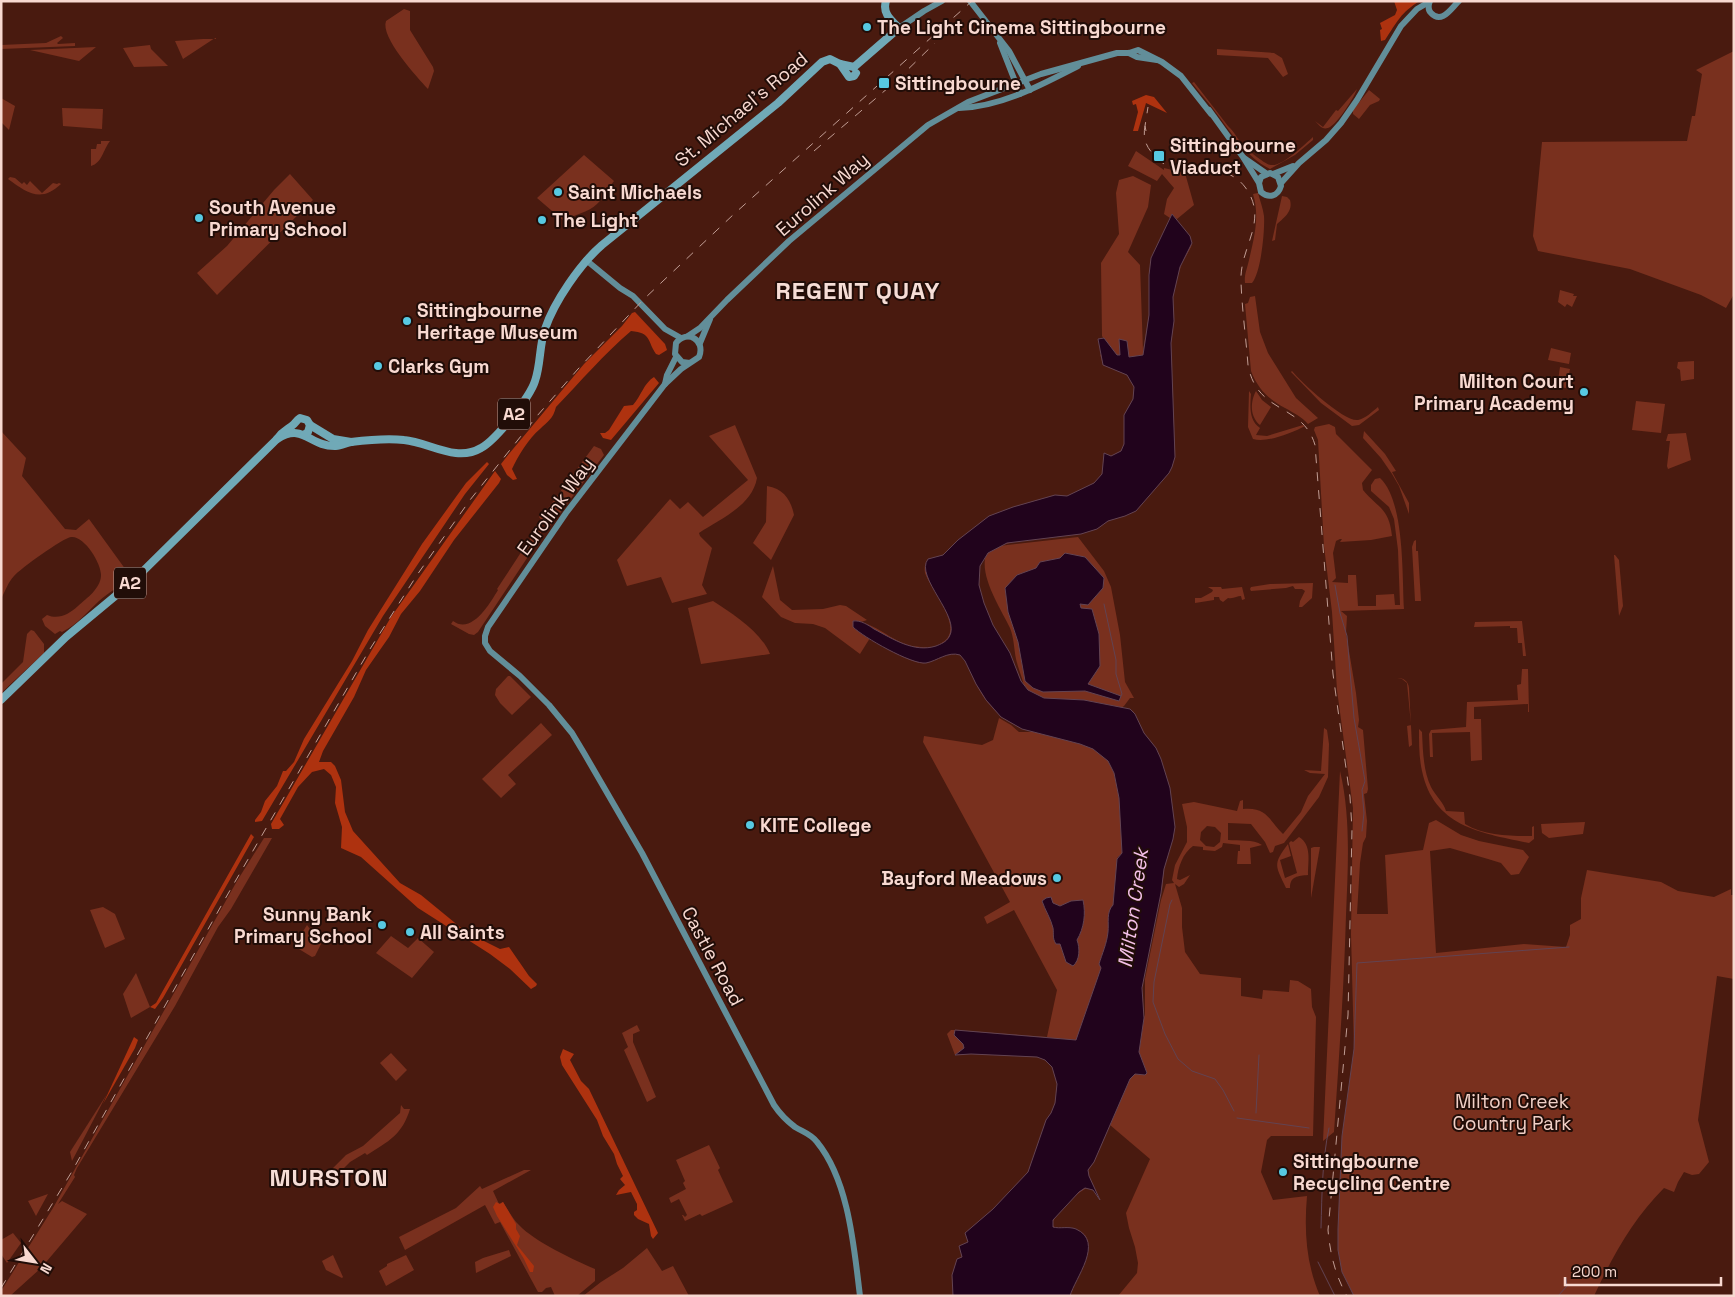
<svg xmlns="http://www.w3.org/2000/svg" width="1735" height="1297" viewBox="0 0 1735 1297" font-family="'Space Grotesk',sans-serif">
<rect width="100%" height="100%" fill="#491a0f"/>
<!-- green -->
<g fill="#79301e" fill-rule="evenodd">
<path d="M 404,9 L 410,11 L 410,30 L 433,67 L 434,71 L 428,89 C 417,77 380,37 386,21 Z"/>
<path d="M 61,36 L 63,38 L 57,43 L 58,44 L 75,43 L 75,46 L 1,49 L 1,45 L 46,43 Z"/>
<path d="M 215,38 L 183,59 L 175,41 L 217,38 Z"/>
<path d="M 150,45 L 151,49 L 168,66 L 134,67 L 123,48 Z"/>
<path d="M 96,47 L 79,61 L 30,50 Z"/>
<path d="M 1217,49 L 1274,53 L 1282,58 L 1288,74 L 1283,77 L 1268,58 L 1217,55 Z"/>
<path d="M 1734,51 L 1734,294 L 1726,308 L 1701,295 L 1630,269 L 1538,251 L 1533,236 L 1542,142 L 1687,141 L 1692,116 L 1695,116 L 1702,74 L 1696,70 Z"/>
<path d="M 1194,82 L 1228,126 C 1235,132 1238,141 1245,147 C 1249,151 1266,165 1271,165 C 1282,167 1305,144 1313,137 L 1313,140 L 1295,155 L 1270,169 C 1246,157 1230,131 1214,110 C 1207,101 1199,92 1192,83 Z"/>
<path d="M 1357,89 C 1355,96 1337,125 1328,128 C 1322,130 1319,125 1315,121 L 1323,127 L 1336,110 L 1338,111 Z"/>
<path d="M 1369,90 L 1380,99 L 1379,101 L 1370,105 L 1359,119 L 1353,114 L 1353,110 Z"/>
<path d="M 1,98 L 15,106 L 9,130 L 1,122 Z"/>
<path d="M 62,108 L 103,109 L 102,129 L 63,126 Z"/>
<path d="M 101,141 L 110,141 C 103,150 102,163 91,166 L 91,149 L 96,149 L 97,144 L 101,144 Z"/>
<path d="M 1136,151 L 1164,170 L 1164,168 L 1185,173 L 1194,205 L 1177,219 L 1172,215 L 1170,218 L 1164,214 L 1167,199 L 1174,188 L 1162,174 L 1157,181 L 1128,166 Z"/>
<path d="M 584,155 L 614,181 C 608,188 604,198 597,204 C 588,213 574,214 564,221 L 566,223 L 537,198 Z"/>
<path d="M 290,174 L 313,200 L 217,295 L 197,273 L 227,246 L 274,190 Z"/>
<path d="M 1133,176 L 1151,185 L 1148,207 L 1128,252 L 1140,265 L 1143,351 L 1149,315 L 1149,267 L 1154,286 L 1143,355 L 1140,359 L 1117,360 L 1102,336 L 1101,263 L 1119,234 L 1116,193 L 1119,180 Z"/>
<path d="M 10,177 L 15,178 L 22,184 L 24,182 L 27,185 L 30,181 L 42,193 L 53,183 L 57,184 L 59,183 L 61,184 C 41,203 27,193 8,179 Z"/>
<path d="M 1258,193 C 1260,201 1263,208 1264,216 C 1265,230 1261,273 1252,283 L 1245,283 C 1244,275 1247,269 1249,260 C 1254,238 1260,217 1253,194 Z"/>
<path d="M 1282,196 L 1287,197 L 1290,200 C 1293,211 1285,217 1277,224 L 1275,240 L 1272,241 Z"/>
<path d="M 1190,236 L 1192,243 L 1191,247 L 1180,267 L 1173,297 L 1174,321 L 1171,343 L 1175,457 L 1172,467 L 1169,473 L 1136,511 L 1125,516 L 1108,521 L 1097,529 L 1081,534 L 1017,541 L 999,546 L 1078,537 L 1104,571 L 1111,587 L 1120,635 L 1125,682 L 1134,698 L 1130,698 L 1124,706 L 1121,708 L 1133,711 L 1144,733 L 1156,748 L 1170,788 L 1174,833 L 1164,869 L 1162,890 L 1143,778 L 1025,707 L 960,553 L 1102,515 L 1151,365 ZM 986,555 C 979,576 1001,609 1010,628 C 1014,638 1014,649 1016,659 C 1018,668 1022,677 1024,686 C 1018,676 1015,664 1010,654 C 1007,648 1003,643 999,638 C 987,618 968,575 986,555 Z"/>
<path d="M 1560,290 L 1574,294 L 1573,296 L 1577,296 L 1572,307 L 1567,304 L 1565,307 L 1558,302 Z"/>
<path d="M 1255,296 L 1260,332 L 1268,353 L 1296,398 L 1318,418 L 1308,424 C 1302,417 1294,413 1285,408 C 1268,399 1258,389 1251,371 L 1245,304 L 1248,303 L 1250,297 Z"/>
<path d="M 1551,348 L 1571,353 L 1569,364 L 1548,360 Z"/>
<path d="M 1100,354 L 1109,363 L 1130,369 L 1157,458 L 964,545 L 991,688 L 1103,721 L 1132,850 L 1122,853 L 1117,858 L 1118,1032 L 953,1296 L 952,1275 L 957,1259 L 962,1257 L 959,1246 L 968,1242 L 965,1233 L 993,1209 L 1028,1172 L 1046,1120 L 1051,1113 L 1055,1103 L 1057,1084 L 1052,1067 L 1045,1060 L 1037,1057 L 971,1054 L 955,1055 L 947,1034 L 951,1030 L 955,1030 L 1047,1037 L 1057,990 L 1014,910 L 987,924 L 984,917 L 1010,902 L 923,742 L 924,736 L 982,745 L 993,740 L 999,718 L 1011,725 L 1019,732 L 1033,732 C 1006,725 987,707 975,682 C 970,673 968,661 960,655 C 948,651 938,660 926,663 C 913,665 881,646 870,638 L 860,654 L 825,628 L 813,624 L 795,623 L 781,617 L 762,597 L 773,566 L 780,600 L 792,610 L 823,609 L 840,605 L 846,606 L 867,620 L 861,622 C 883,628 896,646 921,647 C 929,648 937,647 943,642 C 965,628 931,590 925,573 C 924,568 925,563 928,559 L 943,555 L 958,540 L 989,516 L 1013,507 L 1055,495 L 1067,496 L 1094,483 L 1102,474 L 1104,453 L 1111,456 L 1121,451 L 1124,444 L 1124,415 L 1133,399 L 1134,387 L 1127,375 L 1103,365 Z"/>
<path d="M 1694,361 L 1694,379 L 1681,381 L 1680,370 L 1677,368 L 1678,362 Z"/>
<path d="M 1560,367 L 1570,369 L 1566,388 L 1557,387 Z"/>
<path d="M 1292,371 C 1301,382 1344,422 1358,420 C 1365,419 1373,411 1378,407 L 1379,410 L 1359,425 L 1352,426 L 1321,403 L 1293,374 L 1291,372 Z"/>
<path d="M 1249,391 L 1251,394 C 1250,407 1249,420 1260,428 L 1256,435 L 1267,436 L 1303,425 L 1305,426 C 1292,433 1267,443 1253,439 L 1248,427 Z"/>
<path d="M 1256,391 L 1262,400 L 1271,407 L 1260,425 C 1250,417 1250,402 1256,391 Z"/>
<path d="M 1636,401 L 1665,404 L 1661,433 L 1632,430 Z"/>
<path d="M 1329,424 L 1335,427 L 1336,434 L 1372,470 L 1362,483 L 1363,490 C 1379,509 1389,508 1392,536 L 1371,540 L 1340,542 L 1342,539 L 1340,539 L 1336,541 L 1333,553 L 1336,578 L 1332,582 L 1348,583 L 1348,575 L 1356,575 L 1358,606 L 1376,606 L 1376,595 L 1394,594 L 1395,605 L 1400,605 L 1398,550 L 1394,519 L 1389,507 L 1371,491 L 1371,485 L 1375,479 L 1380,478 C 1405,501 1402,576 1404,609 L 1341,611 L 1347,616 L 1346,633 L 1356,693 L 1359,720 L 1358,727 L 1363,730 L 1368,789 L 1367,793 L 1364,794 L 1367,821 L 1366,837 L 1363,843 L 1360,863 L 1357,914 L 1388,914 L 1385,855 L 1423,850 L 1429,823 L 1436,820 L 1461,835 L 1479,841 L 1523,850 L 1529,857 L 1519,874 L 1511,875 L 1501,863 L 1488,859 L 1450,848 L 1430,851 L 1436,953 L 1524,944 L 1566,947 L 1570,935 L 1570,925 L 1581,919 L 1581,898 L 1587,870 L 1661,882 L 1678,891 L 1714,897 L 1731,889 L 1731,895 L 1734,895 L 1734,979 L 1717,976 L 1698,1120 L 1709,1162 L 1699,1174 L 1692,1175 L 1684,1172 L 1678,1182 L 1674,1192 L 1664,1188 C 1633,1219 1612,1257 1594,1296 L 1354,1296 L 1342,1272 L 1338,1250 L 1338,1229 L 1342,1136 L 1354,1049 L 1351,934 L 1353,808 L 1337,690 L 1332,612 L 1324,546 L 1318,440 L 1314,430 L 1315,427 Z"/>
<path d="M 735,425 L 757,478 C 752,506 720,519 699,533 L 700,536 L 712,548 L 702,585 L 707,594 L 672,603 L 661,577 L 627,586 L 617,560 L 670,499 L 680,509 L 688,502 L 703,517 L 748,480 L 709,436 Z"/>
<path d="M 1,431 L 26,458 L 22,476 L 65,529 L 76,530 L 89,519 L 131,577 C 121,586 109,592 99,601 C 87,612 77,625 62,632 L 60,631 L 55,634 L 45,626 L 42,619 L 47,615 C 59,620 69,614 78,606 C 87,598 100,589 101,576 C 102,564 84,535 71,537 C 63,538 20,569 14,576 C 8,582 5,592 1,599 Z"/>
<path d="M 1364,431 L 1385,454 L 1396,471 L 1392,472 L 1409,503 L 1409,514 L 1399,486 L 1392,474 L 1381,458 L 1363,438 Z"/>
<path d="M 1686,433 L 1691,460 L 1668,469 L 1667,466 L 1670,441 L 1666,441 L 1668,434 Z"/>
<path d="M 594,446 L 601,449 L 604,455 L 548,529 L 539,517 L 541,514 L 543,515 Z"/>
<path d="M 767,486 C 784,489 791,500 794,515 L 771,560 L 753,543 L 766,522 Z"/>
<path d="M 538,525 L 541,528 L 541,537 L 478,632 L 474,635 L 469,634 L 451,624 L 453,621 C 472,635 490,603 498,590 L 497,589 L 533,534 L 535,527 Z"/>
<path d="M 1416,540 L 1416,551 L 1418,551 L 1421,601 L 1415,601 L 1412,547 L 1414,541 Z"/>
<path d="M 1614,555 L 1615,555 L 1619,560 L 1623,606 L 1619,616 Z"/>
<path d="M 1313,583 L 1312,598 L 1302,607 L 1299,607 L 1300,601 L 1305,591 L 1302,589 L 1295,589 L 1293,586 L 1286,588 L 1251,591 L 1250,589 L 1251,587 L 1270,584 Z"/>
<path d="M 1208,587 L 1221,587 L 1222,589 L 1242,587 L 1245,599 L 1242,600 L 1241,596 C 1237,596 1234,599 1228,598 L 1223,602 L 1220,600 L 1219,597 L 1214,597 L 1214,600 L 1195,603 L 1195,598 L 1201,598 L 1212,592 L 1213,590 Z"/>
<path d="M 713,601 C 732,613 762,633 770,654 L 701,664 L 688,608 Z"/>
<path d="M 1522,621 L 1526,656 L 1523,656 L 1522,643 L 1518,643 L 1517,628 L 1510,628 L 1510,626 L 1474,627 L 1475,622 Z"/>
<path d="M 31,630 L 34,631 L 44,644 L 44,653 L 1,693 L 1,684 L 23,662 L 27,634 Z"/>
<path d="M 1522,669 L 1528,669 L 1529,712 L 1528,712 L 1528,704 L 1474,707 L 1474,719 L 1481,719 L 1482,760 L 1471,761 L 1470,732 L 1432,733 L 1433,757 L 1430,757 L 1429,734 L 1431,730 L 1466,727 L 1467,702 L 1518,700 L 1517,685 L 1521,684 Z"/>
<path d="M 508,676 L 510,676 L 531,697 L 512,715 L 500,703 L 495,695 L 496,689 Z"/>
<path d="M 1397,678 C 1404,678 1408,681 1409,688 L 1412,745 L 1409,747 L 1407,726 L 1411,725 L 1407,683 L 1402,679 Z"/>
<path d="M 541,723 L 552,735 L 508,775 L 516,784 L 501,798 L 482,779 Z"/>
<path d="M 1324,728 L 1327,730 L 1329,744 L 1328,777 L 1319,797 L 1284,843 L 1275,846 L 1273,852 L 1270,853 L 1265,842 L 1251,824 L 1228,823 L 1228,840 C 1239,841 1253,839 1262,845 L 1250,848 L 1251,864 L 1237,864 L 1238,851 L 1240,851 L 1240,845 L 1223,843 L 1222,847 L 1215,851 L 1203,850 L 1203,847 L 1193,846 C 1183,853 1178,867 1177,879 L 1180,880 L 1190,875 L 1184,884 L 1179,887 L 1175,884 L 1182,908 L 1182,927 L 1185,952 L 1200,974 L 1241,978 L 1241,996 L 1262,999 L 1263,990 L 1289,992 L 1290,980 L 1298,981 L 1311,989 L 1312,1007 L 1316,1017 L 1313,1136 L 1271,1136 L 1267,1140 L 1261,1172 L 1273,1200 L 1307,1196 C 1304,1230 1306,1264 1320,1296 L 1118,1296 L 1137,1273 L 1138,1263 L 1135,1247 L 1129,1228 L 1126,1213 L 1150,1159 L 1110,1125 L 1094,1162 L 1088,1170 L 1089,1176 L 1100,1200 C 1097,1195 1094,1189 1089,1188 C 1081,1187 1054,1216 1052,1224 L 1055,1228 C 1114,1225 1078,1269 1070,1296 L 976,1296 L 1145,972 L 1142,988 L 1144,1017 L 1145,1015 L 1145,979 L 1161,900 L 1166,884 L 1174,883 L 1172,880 L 1175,865 L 1187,842 L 1187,827 L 1182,804 L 1194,802 L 1237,811 L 1240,801 L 1243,800 L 1243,809 C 1267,807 1268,819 1283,834 L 1301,812 L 1308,796 L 1325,774 L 1310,773 L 1304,770 L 1321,771 ZM 1207,826 L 1215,827 L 1221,833 L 1220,842 L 1214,847 L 1206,846 L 1200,840 L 1201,832 Z"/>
<path d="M 1419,729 L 1422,732 C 1423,751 1423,770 1431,787 C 1435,795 1444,803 1446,811 L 1464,812 L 1465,824 C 1485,836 1509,836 1532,836 L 1532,827 L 1534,826 L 1534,839 L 1529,843 C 1481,833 1434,827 1422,771 C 1419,758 1419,743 1419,729 Z"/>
<path d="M 1340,771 C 1351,817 1348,867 1346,915 C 1344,987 1339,1059 1334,1132 L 1323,1141 Z"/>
<path d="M 1585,822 L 1583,834 L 1549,838 L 1542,833 L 1541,824 Z"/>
<path d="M 1299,837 C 1312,845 1308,861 1308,875 C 1298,876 1290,876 1290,888 L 1286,888 C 1276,866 1272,865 1288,844 L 1291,856 L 1280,860 L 1285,878 L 1297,873 L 1289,843 L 1291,841 L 1293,842 Z"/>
<path d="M 264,838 L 272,838 L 231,909 L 218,927 L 175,1006 L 77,1168 L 74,1175 L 75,1177 L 58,1204 L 62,1201 L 87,1214 L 41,1268 L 10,1296 L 1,1296 L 1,1291 L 53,1208 L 237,881 Z"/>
<path d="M 1314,847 L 1320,847 L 1311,898 L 1311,848 Z"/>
<path d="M 103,907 L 115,914 L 125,939 L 105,948 L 90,910 Z"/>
<path d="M 307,925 L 321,944 L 315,956 L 312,957 L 294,946 Z"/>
<path d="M 391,936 L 408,948 L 418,938 L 434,952 L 412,978 L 376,953 Z"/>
<path d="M 136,973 L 150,1007 L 131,1018 L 123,994 Z"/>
<path d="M 637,1025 L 640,1031 L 633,1034 L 633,1042 L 656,1097 L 647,1102 L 624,1050 L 628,1047 L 622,1033 Z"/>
<path d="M 391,1053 L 407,1070 L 396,1081 L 380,1063 Z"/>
<path d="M 107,1094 L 72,1161 L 70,1152 Z"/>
<path d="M 401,1105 L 404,1109 L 410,1109 C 402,1135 389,1141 367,1155 L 365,1153 L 350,1162 L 337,1175 L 332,1169 L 346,1155 L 363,1146 L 400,1113 Z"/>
<path d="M 709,1145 L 720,1168 L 718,1170 L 733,1202 L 702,1216 L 700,1214 L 685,1221 L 682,1215 L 683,1215 L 685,1217 L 687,1215 L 679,1199 L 671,1203 L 669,1198 L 686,1189 L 683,1183 L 685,1181 L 676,1160 Z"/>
<path d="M 524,1170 L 531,1170 L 493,1191 L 499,1204 L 503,1202 C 508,1210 513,1219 519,1225 C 535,1242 574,1260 595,1269 L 595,1281 L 577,1296 L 555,1296 L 551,1287 L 546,1288 L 542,1292 L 538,1292 L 500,1222 L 495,1224 L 485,1205 L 405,1250 L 399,1237 L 456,1208 L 480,1186 L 482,1189 Z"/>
<path d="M 48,1194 L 36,1216 L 28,1201 Z"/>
<path d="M 13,1233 L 21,1243 L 7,1263 L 1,1254 L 1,1240 Z"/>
<path d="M 647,1248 L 662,1271 L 673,1266 L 689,1296 L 583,1296 L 601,1282 L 623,1268 Z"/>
<path d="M 509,1250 L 511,1256 L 476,1273 L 475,1262 L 483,1258 Z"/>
<path d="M 333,1255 L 343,1277 L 342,1278 L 326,1270 L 322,1261 Z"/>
<path d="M 406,1255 L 414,1270 L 386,1286 L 379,1271 L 387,1266 L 387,1264 Z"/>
</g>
<!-- forest -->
<g fill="#ae320f">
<path d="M 1394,1 L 1420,1 C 1401,12 1397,22 1385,40 L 1381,41 L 1380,30 L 1382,29 L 1380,23 L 1395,15 L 1397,10 Z"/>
<path d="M 1146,95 L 1154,97 L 1167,113 L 1146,103 L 1138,131 L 1133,131 L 1138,112 L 1136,104 L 1133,105 L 1132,101 Z"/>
<path d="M 635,312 L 665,344 L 667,350 L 659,355 L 656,354 C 647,341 652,333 631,331 C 604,354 581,381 556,407 C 553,419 548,421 540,429 C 529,438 518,456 512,469 L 517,479 L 513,480 L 507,475 L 501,464 L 508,455 L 584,364 L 622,326 L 632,313 Z"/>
<path d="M 654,377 L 659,383 L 611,440 L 603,438 L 600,433 L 605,433 L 609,430 L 624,406 L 633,405 C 641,396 644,383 654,377 Z"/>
<path d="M 487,462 L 489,464 L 465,494 L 383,616 L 262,821 L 255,822 L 255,820 L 261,812 L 265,801 L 277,786 L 283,771 L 286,771 L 294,762 L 304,739 L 352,661 L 368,630 L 422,544 L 466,483 Z"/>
<path d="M 495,471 L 501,479 L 499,483 L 454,540 L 420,591 L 401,614 L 389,637 L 366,670 L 354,697 L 323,751 L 319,762 L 331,762 L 335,766 L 341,780 L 345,812 L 353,831 L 400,883 L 421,895 L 460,927 L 471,932 L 484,941 L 500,949 L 509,947 L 529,976 L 537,984 L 536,986 L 531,989 L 510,969 L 490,954 L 418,908 L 361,857 L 341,848 L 342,827 L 335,803 L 336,787 L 331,775 L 324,769 L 312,772 L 298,787 L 280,819 L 284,825 L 279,829 L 272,829 L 271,824 L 391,617 Z"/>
<path d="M 251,834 L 254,837 L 163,998 L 155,1009 L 150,1007 L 156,1003 Z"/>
<path d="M 134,1037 L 138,1040 L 135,1048 L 103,1104 Z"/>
<path d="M 563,1049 L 574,1054 L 570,1060 L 581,1081 L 589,1089 L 658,1233 L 653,1239 L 651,1236 L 649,1224 L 638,1219 L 634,1215 L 634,1212 L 637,1210 L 637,1204 L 631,1192 L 616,1195 L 619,1190 L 625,1185 L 620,1179 L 623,1176 L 617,1164 L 614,1154 L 603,1136 L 597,1120 L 562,1065 L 560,1057 Z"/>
<path d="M 496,1202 L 500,1204 L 503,1202 L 516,1224 L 516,1229 L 520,1236 L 517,1245 L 534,1266 L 533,1272 L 530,1272 L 524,1259 L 497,1216 L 493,1207 Z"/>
</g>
<!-- water -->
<g fill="#21031c" stroke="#624352">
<path d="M 1172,214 L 1190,236 L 1192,243 L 1180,267 L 1173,297 L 1174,321 L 1171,343 L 1175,457 L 1172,467 L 1169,473 L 1136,511 L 1125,516 L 1108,521 L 1097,529 L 1081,534 L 1007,543 L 988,553 L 980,566 L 979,585 L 984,603 L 993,625 L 1010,653 L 1021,681 L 1028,690 L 1044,698 L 1084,700 L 1130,709 L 1135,714 L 1144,733 L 1156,748 L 1161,759 L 1170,788 L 1175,827 L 1173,839 L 1164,869 L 1161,893 L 1142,988 L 1144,1018 L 1139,1052 L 1147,1073 L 1145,1075 L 1135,1074 L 1130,1079 L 1094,1162 L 1088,1170 L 1089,1176 L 1100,1200 L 1093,1190 L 1085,1188 L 1079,1192 L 1053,1220 L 1053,1227 C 1060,1229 1068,1226 1076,1229 C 1105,1242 1075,1278 1070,1296 L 953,1296 L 952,1275 L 957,1259 L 962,1257 L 959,1246 L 968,1242 L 965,1233 L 993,1209 L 1028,1172 L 1046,1120 L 1051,1113 L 1055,1103 L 1057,1084 L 1052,1067 L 1045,1060 L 1037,1057 L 971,1054 L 955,1055 L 964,1048 L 963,1044 L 954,1035 L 955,1030 L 1076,1040 L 1101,968 L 1099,964 C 1102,954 1107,943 1108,932 C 1109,923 1106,912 1113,905 L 1117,859 L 1122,853 L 1119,798 L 1114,773 L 1108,761 L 1093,749 L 1080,744 L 1022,729 L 1001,717 L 986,700 L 976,684 L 965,661 L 960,655 C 948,651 937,661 926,663 C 912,665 863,637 853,627 L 853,621 C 861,620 868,625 874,629 C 893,639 914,653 936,646 C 941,644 946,642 949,637 C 962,617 914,577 928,559 L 943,555 L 958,540 L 989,516 L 1013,507 L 1055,495 L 1067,496 L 1094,483 L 1102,474 L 1104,453 L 1111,456 L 1121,451 L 1124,444 L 1124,415 L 1133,399 L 1134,387 L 1127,375 L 1103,365 L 1098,339 L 1104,338 L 1117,355 L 1120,355 L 1119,339 L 1127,341 L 1129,357 L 1143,355 L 1149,315 L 1149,275 L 1151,258 Z"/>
<path d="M 1065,553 L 1085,557 L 1104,578 L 1103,588 L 1088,605 L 1080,604 L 1081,608 L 1092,609 L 1099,634 L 1100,666 L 1088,684 L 1121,696 L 1119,701 L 1085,691 L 1043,692 L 1033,688 L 1025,681 L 1018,642 L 1008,612 L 1005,588 L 1017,575 L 1036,568 L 1040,562 L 1060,558 Z"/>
<path d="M 1051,897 L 1053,903 L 1060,906 L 1071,901 L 1083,900 C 1086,914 1084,928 1077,940 C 1080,948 1080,960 1073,966 L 1066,962 L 1060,944 L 1056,944 C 1052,938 1054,934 1053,928 C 1051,919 1045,910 1042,901 L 1046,898 Z"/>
</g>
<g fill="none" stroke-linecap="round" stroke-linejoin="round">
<!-- stream -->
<g stroke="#624352" stroke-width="1">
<path d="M 1335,585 L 1340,613 L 1347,636 L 1354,718 L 1365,781 L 1362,790 L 1364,813 L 1362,831"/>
<path d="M 1104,604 L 1116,660 L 1116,674 L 1122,694 L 1121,696"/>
<path d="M 1172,900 L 1170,904 L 1154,982 L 1153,1002 L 1165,1034 L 1178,1059 L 1192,1071 L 1215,1079 L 1223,1090 L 1234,1111"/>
<path d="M 1256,1113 L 1259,1055"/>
<path d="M 1237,1118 L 1309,1128"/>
<path d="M 1321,1228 C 1322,1194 1322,1161 1329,1128"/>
<path d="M 1318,1262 L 1335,1296"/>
<path d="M 1354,1296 L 1342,1272 L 1338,1250 L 1338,1229 L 1342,1136 L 1354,1049 L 1357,963 L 1569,947"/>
<path d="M 1558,1296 L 1567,1286 L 1566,1278"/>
</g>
<!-- secondary -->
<g stroke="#628e99" stroke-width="6">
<path d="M 970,1 L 1009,51 L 1030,90"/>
<path d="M 1430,1 C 1428,6 1428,10 1431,13 C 1442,25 1452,7 1459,1"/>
<path d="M 899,28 L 924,11 L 942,1"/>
<path d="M 1000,43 L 1020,94"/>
<path d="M 1129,53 L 1137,57 L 1157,60"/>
<path d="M 959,108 C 1001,107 1041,85 1078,66"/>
<path d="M 1209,110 L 1243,157 L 1259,183 L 1261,192 C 1269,199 1278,196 1281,186 L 1278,177 L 1270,173 L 1261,177 L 1259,183"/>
<path d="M 1244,158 L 1267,174"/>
<path d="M 1273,174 L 1293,166"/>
<path d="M 1281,183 L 1299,163 L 1326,140 L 1341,123 L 1357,100 L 1401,26 L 1417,9 L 1429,2"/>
<path d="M 586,260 L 620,288 L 633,296 L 665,329 L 681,338"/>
<path d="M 688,336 L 700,328 L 727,300 L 789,241 L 928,125 L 968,102 L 1041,74 L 1117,53 L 1129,53 L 1138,50 L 1162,62 L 1181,76 L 1211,114"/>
<path d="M 700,343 L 710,319"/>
<path d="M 690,363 L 682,362 L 675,354 L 676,343 C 687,329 706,340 699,357 L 681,369 L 665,384 L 566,513 L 488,627 L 485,636 L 485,643 L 490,651 L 520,676 L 549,705 L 572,733 L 584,753 L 642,853 L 774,1105 C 780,1114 787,1121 795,1127 C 803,1132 811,1134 817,1142 C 849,1181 854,1248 860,1296"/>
<path d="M 665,384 L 667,375 L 676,357"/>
</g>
<!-- primary -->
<g stroke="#70a9b7" stroke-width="8">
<path d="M 840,64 L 849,77 L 854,76 L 856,73"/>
<path d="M 854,67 L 899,28 C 891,20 882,13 886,1"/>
<path d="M 310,425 L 333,439 L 351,442"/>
<path d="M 277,439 C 304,422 309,447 336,446 C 341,446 346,443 351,442 C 367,440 388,438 404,440 C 429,442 456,463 481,448 C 496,440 530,397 535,381 C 541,364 539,346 545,329 C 554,302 580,264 602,245 L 778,103 L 822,62 L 830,59 L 840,64 L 854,67"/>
<path d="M 1,700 L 66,637 L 131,583 L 277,439 C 284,429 288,430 294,424 C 296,422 297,420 300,418 L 307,420 L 310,425 L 308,432 L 304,435"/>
</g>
<!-- rail -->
<g stroke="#c19d94" stroke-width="1" stroke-dasharray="9 9" stroke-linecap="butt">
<path d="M 1145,126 C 1143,137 1145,145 1153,154 C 1158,159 1163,165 1171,167 C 1178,170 1186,168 1193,168 C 1212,168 1233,171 1245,187 C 1270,221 1239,247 1241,282 C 1242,310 1246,338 1248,365 C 1257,415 1303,403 1315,445 L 1333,674 L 1350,797 L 1352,829 L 1348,1015 L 1328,1230 C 1330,1253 1335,1275 1347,1296"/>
<path d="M 1146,131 L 1145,126 L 1148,107"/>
<path d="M 814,151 L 895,82 L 935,43"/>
<path d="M 1,1288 L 71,1173 L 225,899 L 370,649 L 417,575 L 470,500 L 537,416 L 578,369 L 644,299 L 734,214 L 972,1"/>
</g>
</g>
<!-- markers -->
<g fill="#57c9e2" stroke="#210d08" stroke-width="2">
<circle cx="867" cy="27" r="5"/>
<rect x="878" y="77" width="12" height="12" rx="2.5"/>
<rect x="1153" y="150" width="12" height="12" rx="2.5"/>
<circle cx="558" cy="192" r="5"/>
<circle cx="199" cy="218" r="5"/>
<circle cx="542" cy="220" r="5"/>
<circle cx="407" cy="321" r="5"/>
<circle cx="378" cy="366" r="5"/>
<circle cx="1584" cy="392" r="5"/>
<circle cx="750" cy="825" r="5"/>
<circle cx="1057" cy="878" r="5"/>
<circle cx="382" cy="925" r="5"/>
<circle cx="410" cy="932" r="5"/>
<circle cx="1283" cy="1172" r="5"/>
</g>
<g text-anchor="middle" stroke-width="4" stroke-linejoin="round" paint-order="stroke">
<!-- shield labels -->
<g fill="#210d08" stroke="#b89c95" stroke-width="1">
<rect x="498" y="398.5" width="32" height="31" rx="4"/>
<rect x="114" y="567.5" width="32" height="31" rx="4"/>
</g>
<g font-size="18" font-weight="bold" fill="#f8d9d1">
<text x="514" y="420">A2</text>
<text x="130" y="589">A2</text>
</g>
<!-- poi labels -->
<g font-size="19" font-weight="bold" fill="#f8d9d1" stroke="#210d08" text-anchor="start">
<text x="877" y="34">The Light Cinema Sittingbourne</text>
<text x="895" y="90">Sittingbourne</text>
<text x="1170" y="152">Sittingbourne<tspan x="1170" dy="22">Viaduct</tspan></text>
<text x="568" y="199">Saint Michaels</text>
<text x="209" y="214">South Avenue<tspan x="209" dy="22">Primary School</tspan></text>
<text x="552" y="227">The Light</text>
<text x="417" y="317">Sittingbourne<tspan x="417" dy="22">Heritage Museum</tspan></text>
<text x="388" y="373">Clarks Gym</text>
<text x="1574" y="388" text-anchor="end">Milton Court<tspan x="1574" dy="22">Primary Academy</tspan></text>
<text x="760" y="832">KITE College</text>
<text x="1047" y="885" text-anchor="end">Bayford Meadows</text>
<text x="372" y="921" text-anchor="end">Sunny Bank<tspan x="372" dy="22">Primary School</tspan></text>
<text x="420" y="939">All Saints</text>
<text x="1293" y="1168">Sittingbourne<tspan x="1293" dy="22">Recycling Centre</tspan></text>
</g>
<!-- street labels -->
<g font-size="19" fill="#f8d9d1" stroke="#210d08">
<text transform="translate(741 109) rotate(-40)" y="7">St. Michael's Road</text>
<text transform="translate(822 194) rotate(-41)" y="7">Eurolink Way</text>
<text transform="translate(555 506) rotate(-54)" y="7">Eurolink Way</text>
<text transform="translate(713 956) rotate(62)" y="7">Castle Road</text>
</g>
<!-- park labels -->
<g font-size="19" fill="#f1d0c7" stroke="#210d08">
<text x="1512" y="1108">Milton Creek<tspan x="1512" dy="22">Country Park</tspan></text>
</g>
<!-- water labels -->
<g font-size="20" font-style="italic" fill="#f5c1e9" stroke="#210d08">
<text transform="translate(1133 908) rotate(-82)" y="7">Milton Creek</text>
</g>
<!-- district labels -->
<g font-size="24" font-weight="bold" letter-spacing="1" fill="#f6ddd6" stroke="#210d08">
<text x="858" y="299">REGENT QUAY</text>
<text x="329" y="1186">MURSTON</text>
</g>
</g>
<!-- border -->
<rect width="1735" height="1297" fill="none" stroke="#f8d9d1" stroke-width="5"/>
<!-- north arrow -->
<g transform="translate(35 1262) rotate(121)" stroke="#210d08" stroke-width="4" paint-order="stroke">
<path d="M0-4L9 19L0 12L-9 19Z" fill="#f8d9d1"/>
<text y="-8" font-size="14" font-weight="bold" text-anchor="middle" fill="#f8d9d1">N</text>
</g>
<!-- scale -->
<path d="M1565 1277v8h156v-8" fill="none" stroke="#f8d9d1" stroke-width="2.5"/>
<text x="1572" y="1277" font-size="15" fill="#f8d9d1" stroke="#210d08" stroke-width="4" paint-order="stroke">200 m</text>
</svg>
